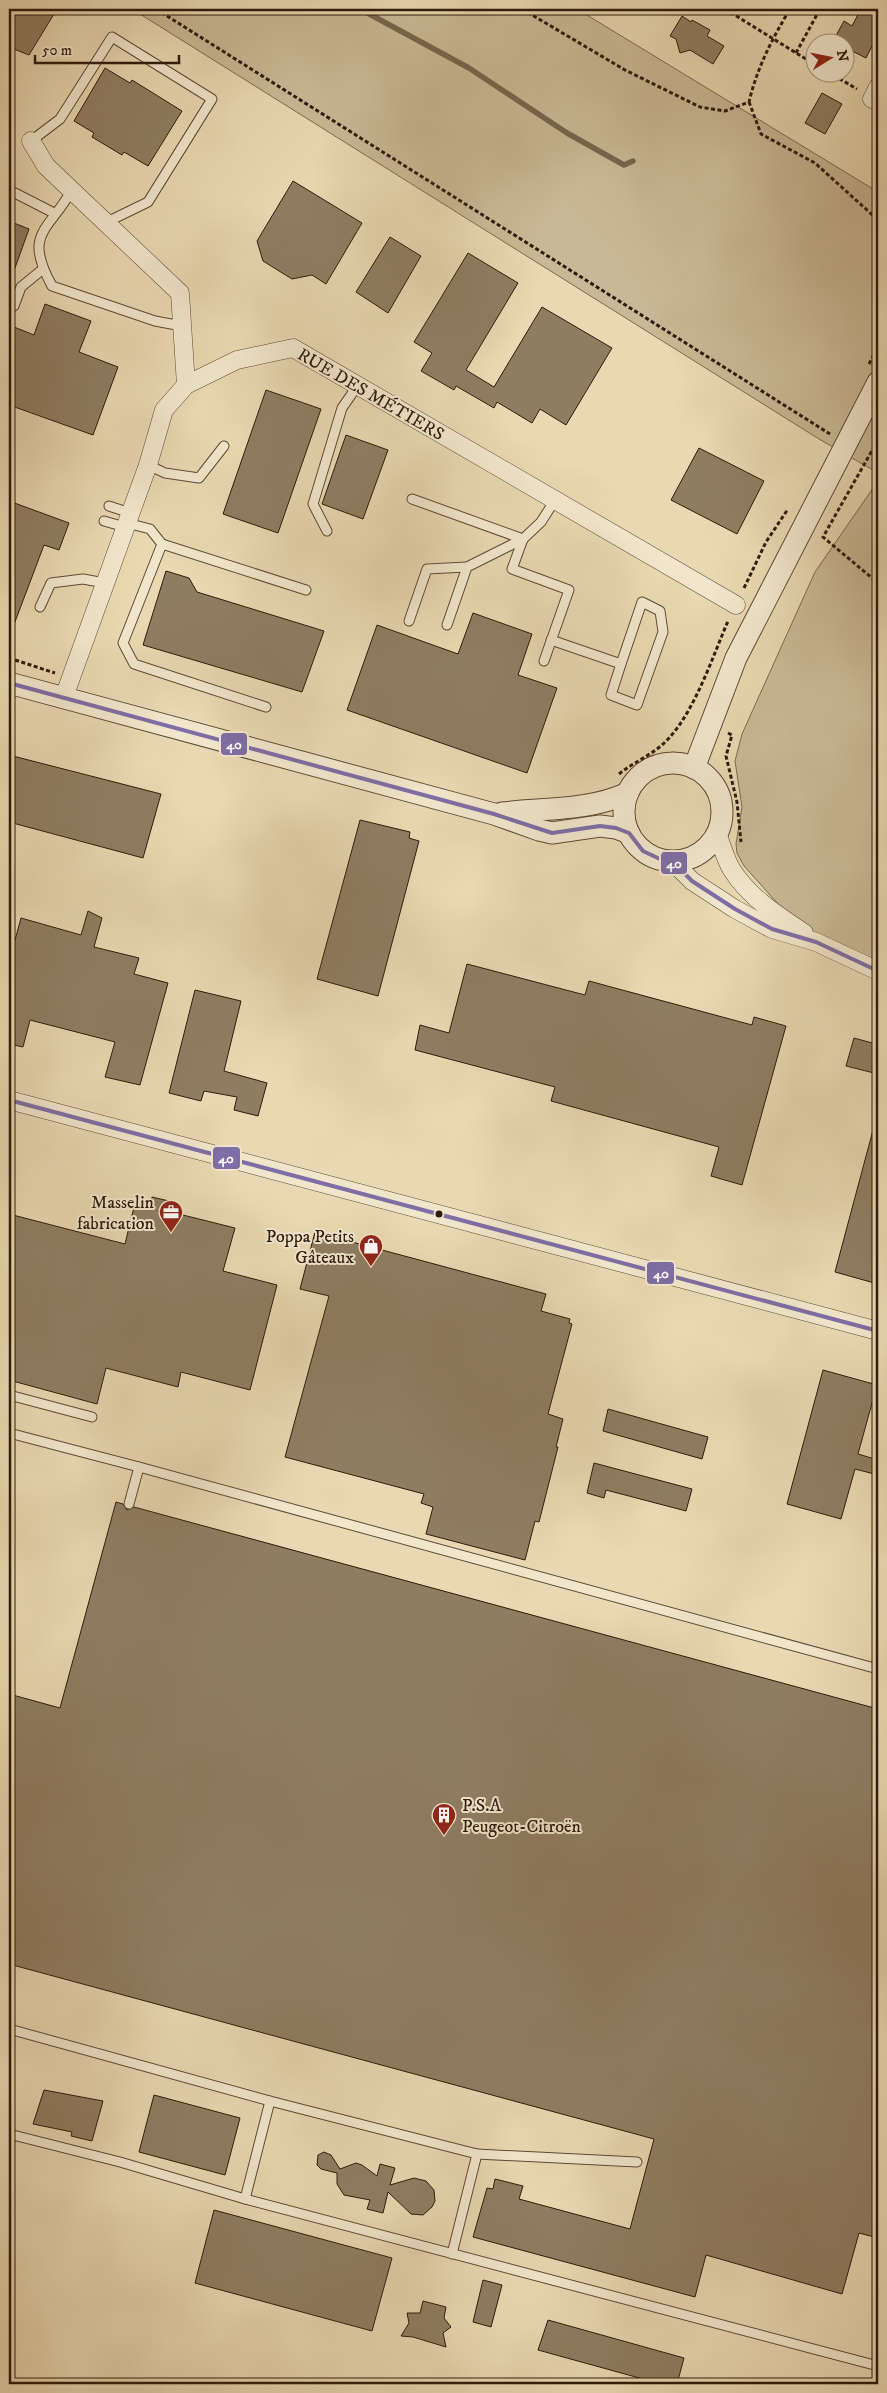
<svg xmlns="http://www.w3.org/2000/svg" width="887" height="2393" viewBox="0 0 887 2393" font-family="'IM FELL DW Pica',serif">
<rect width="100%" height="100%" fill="#e9d8b1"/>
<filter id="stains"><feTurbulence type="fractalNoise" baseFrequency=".004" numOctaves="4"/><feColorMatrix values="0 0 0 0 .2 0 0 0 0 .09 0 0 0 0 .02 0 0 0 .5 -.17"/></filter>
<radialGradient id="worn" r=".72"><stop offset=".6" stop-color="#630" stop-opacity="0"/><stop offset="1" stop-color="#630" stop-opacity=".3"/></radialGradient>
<!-- green -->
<g fill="#c9b895" stroke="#7c6951">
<path d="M 132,9 L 577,9 L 878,192 L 878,473 L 819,439 Z"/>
<path d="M 878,481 L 878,973 L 814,944 L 744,866 L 737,853 L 736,844 L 742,807 L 735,761 L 742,734 L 815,572 Z"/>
</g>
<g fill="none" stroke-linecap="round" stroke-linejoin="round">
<!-- stream -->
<path stroke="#78654e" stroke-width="5.5" d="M 360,9 L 469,68 L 567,133 L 624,165 L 633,161"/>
</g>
<!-- building -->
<g fill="#8f7d62" stroke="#2e1a0d">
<path d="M 14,9 L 57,9 L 29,55 L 9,47 L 9,18 Z"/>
<path d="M 861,9 L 878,9 L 878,34 L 866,58 L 844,47 L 844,42 L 833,41 L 844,21 L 852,26 Z"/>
<path d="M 682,16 L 691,22 L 692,20 L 710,30 L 707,36 L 724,46 L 713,64 L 690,50 L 680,53 L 676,39 L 670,36 Z"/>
<path d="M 105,68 L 130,83 L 132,80 L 182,111 L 148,166 L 124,152 L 122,155 L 92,137 L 94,133 L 74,121 Z"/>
<path d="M 822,93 L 842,104 L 825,134 L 805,123 Z"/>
<path d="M 293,181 L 362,223 L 326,284 L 312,275 L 292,279 L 263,261 L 257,241 Z"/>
<path d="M 9,221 L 29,229 L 11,279 L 9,279 Z"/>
<path d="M 390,237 L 421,256 L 388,313 L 356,292 Z"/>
<path d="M 468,253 L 518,283 L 466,370 L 494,387 L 542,307 L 612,348 L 566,425 L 540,409 L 532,423 L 497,402 L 494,408 L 456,386 L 454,390 L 421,371 L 432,353 L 414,342 Z"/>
<path d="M 45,304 L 91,321 L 79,352 L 118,367 L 93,435 L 9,405 L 9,325 L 34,335 Z"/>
<path d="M 266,390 L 321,409 L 278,533 L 223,514 Z"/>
<path d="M 346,435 L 388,450 L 363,519 L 322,504 Z"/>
<path d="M 699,448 L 764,481 L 737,534 L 671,500 Z"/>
<path d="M 9,501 L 69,523 L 59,550 L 44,545 L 10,635 Z"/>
<path d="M 166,571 L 189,578 L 197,592 L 324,631 L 302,692 L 143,645 Z"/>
<path d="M 473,613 L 532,634 L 518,675 L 557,688 L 527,773 L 347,710 L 377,625 L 458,654 Z"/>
<path d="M 9,755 L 161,794 L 143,858 L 9,822 Z"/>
<path d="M 360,820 L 410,832 L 409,838 L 419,841 L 378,996 L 317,979 Z"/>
<path d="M 88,911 L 102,918 L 94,947 L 139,958 L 134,974 L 168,983 L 140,1085 L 105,1077 L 115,1042 L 30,1020 L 23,1047 L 9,1044 L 9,962 L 21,918 L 81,935 Z"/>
<path d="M 467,964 L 585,995 L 589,981 L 752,1025 L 754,1017 L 786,1026 L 742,1185 L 711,1176 L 719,1147 L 551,1101 L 555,1087 L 415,1050 L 420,1025 L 449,1033 Z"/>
<path d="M 195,990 L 241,1001 L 224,1071 L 267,1083 L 258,1116 L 234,1110 L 237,1097 L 204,1091 L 201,1101 L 169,1093 Z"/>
<path d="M 854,1038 L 876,1044 L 873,1054 L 878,1054 L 878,1074 L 846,1066 Z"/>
<path d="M 873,1130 L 878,1131 L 878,1284 L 835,1272 Z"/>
<path d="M 152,1197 L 169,1201 L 167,1211 L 235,1228 L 223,1271 L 277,1285 L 250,1390 L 181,1372 L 178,1387 L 106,1368 L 97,1404 L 9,1380 L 9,1293 L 14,1272 L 9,1270 L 9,1214 L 125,1244 L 135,1203 L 150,1207 Z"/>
<path d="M 315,1232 L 546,1294 L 541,1311 L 570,1319 L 569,1323 L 572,1324 L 548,1414 L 563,1419 L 556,1447 L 558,1447 L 539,1522 L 535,1521 L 525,1560 L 426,1534 L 433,1507 L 421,1503 L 424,1494 L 285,1457 L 329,1296 L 300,1289 Z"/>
<path d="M 823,1370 L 877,1385 L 858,1454 L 878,1460 L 878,1475 L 855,1469 L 841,1519 L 787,1504 Z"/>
<path d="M 608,1409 L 708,1437 L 702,1459 L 603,1431 Z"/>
<path d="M 594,1463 L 692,1489 L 686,1511 L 606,1490 L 604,1498 L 587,1493 Z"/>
<path d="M 116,1502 L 123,1504 L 127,1510 L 134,1507 L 878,1709 L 878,2238 L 859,2233 L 842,2294 L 706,2255 L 695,2297 L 473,2237 L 487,2188 L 493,2189 L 495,2179 L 523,2186 L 519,2199 L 630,2229 L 654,2139 L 9,1964 L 9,1694 L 60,1708 Z"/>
<path d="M 44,2090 L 103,2101 L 92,2141 L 71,2136 L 72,2132 L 33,2124 Z"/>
<path d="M 154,2095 L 240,2118 L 225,2175 L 139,2152 Z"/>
<path d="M 324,2152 L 331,2155 L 340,2169 L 356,2163 L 362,2165 L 377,2176 L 380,2164 L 395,2168 L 390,2185 L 414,2178 L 426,2181 L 434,2190 L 435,2201 L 432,2207 L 423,2215 L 411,2214 L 388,2192 L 383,2213 L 367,2209 L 370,2200 L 344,2195 L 337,2184 L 337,2173 L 321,2169 L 317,2165 L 318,2155 Z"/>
<path d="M 214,2210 L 392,2258 L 372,2331 L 195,2283 Z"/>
<path d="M 483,2280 L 502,2285 L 491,2327 L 473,2322 Z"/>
<path d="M 423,2301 L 446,2307 L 444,2318 L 451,2327 L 443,2333 L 446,2347 L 413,2337 L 401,2336 L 409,2323 L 407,2313 L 420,2313 Z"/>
<path d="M 548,2320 L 684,2358 L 677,2384 L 661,2384 L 538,2350 Z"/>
</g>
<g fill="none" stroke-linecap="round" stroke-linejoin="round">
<!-- service casing -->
<g stroke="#5d4a36" stroke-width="11">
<g id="service">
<path d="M 31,141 L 60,119 L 112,37 L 212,99 L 148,202 L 107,222"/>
<path d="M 9,190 L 54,213"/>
<path d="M 72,190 C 48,232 23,233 52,286 L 155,321 L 182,326"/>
<path d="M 14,306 L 21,287 L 43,269"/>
<path d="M 148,465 L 165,473 L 199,478 L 224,446"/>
<path d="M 412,499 L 523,539 L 512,569 L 569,590 L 544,661"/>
<path d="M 109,506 L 130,513"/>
<path d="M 104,521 L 125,527"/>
<path d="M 127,523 L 150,529 L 162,544"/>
<path d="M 327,531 L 313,504 L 342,408 L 358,385"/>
<path d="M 40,607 L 51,583 L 83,579 L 105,583"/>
<path d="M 409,621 L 427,569 L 467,567"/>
<path d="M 447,625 L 467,567 L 523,539 L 541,522 L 555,500"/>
<path d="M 551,640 L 621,664 L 642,602 L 660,611 L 663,632 L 637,705 L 611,695 L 621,664"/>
<path d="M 266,707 L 134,664 L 123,643 L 162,544 L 306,590"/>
<path d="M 9,1395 L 92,1417"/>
<path d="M 9,1433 L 139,1467 L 129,1504"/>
<path d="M 139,1467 L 878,1669"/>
<path d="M 9,2029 L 270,2101 L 477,2154 L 452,2254"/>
<path d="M 9,2134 L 120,2162 L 245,2199 L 878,2366"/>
<path d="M 477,2154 L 637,2162"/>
<path d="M 245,2199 L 270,2101"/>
</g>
</g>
<!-- minor casing -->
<g stroke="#5d4a36" stroke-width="19">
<g id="minor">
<path d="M 872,99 L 878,87"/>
<path d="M 31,141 L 46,166 L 180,293 L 186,385"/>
<path d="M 64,697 L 148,465 L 164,410 L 186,385 L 237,360 L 293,348 L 736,605"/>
<path d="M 717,834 C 722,845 725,859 732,870 C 749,897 777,915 804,933"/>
<path d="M 672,861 L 692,881 L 735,909 L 772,929 L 816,942 L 878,971"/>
<path d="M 9,1100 L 878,1331"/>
</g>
</g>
<!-- tertiary casing -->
<g stroke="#5d4a36" stroke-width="23">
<g id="tertiary">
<path d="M 9,683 L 494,814 L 539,830 L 552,833 L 600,826 L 616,828 L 629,833"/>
<circle cx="673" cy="812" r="49"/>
<path d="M 694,768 L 736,658 L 878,382"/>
<path d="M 502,813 C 545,808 588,811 628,793"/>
</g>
</g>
<!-- path -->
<g stroke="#2e1a0d" stroke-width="3" stroke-dasharray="4 2.5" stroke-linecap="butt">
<path d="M 156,9 L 830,434"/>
<path d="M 522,9 L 625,70 L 700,107 L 725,111 L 749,102 C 757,68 772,39 790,9"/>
<path d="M 725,9 L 814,64"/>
<path d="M 796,53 L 820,9"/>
<path d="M 828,72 L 857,89"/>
<path d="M 749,102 L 761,134 L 815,163 L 878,220"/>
<path d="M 869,364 L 878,347"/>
<path d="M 878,440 L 823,537 L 878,583"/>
<path d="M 744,588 L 766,542 L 788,509"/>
<path d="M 9,658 L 55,673"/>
<path d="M 728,733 L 732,735 L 726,756 L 737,802 L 741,842"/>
<path d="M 619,774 C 635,761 655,754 669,738 C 695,710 713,656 728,621"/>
</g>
<!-- service -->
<use href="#service" stroke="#f1e6cc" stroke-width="9"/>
<!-- minor -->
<use href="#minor" stroke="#f1e6cc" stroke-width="18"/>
<!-- tertiary -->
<use href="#tertiary" stroke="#f1e6cc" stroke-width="21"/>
<!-- bus-1 casing -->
<g stroke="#f1e6cc" stroke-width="8">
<g id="bus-1">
<path d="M 9,683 L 494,814 L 552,833 L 600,826 L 616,828 L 629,833 L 643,851 L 662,860 L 672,861 L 692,881 L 735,909 L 772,929 L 816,942 L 878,971"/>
<path d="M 9,1100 L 878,1331"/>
</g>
</g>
<!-- bus-1 -->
<use href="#bus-1" stroke="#7d6ea5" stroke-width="4"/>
</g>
<!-- icons -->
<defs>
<g id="office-pin" transform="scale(1.25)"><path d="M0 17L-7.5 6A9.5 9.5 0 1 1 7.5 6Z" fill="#8f2418" stroke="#f1e6cc"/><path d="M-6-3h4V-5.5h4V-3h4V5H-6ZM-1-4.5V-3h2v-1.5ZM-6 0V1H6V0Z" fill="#fff"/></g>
<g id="shop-pin" transform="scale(1.25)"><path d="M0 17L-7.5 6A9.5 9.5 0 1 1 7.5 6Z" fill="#8f2418" stroke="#f1e6cc"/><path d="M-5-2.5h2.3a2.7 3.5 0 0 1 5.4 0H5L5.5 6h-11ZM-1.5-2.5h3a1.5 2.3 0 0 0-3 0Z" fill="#fff"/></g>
<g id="building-pin" transform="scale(1.25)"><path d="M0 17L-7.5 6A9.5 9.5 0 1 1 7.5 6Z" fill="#8f2418" stroke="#f1e6cc"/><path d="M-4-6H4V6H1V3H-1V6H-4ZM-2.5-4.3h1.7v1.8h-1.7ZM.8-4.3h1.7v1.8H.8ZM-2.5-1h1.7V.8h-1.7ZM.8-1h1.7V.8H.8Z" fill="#fff"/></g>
</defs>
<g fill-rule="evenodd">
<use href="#office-pin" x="171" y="1212"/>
<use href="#shop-pin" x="371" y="1246"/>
<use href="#building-pin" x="444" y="1815"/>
</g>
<!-- markers -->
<circle fill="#2e1a0d" stroke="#f1e6cc" stroke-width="2" cx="439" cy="1214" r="4.5"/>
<g text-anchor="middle" stroke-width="4" stroke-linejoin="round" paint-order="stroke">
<!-- street labels -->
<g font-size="18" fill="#2e1a0d" stroke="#f1e6cc">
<text transform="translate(371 394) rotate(30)" y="6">RUE DES MÉTIERS</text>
</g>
<!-- poi labels -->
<g font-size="18" fill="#2e1a0d" stroke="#f1e6cc" text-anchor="end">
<text x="154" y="1208">Masselin<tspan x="154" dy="21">fabrication</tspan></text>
<text x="354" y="1242">Poppa Petits<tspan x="354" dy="21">Gâteaux</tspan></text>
<text x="462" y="1811" text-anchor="start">P.S.A<tspan x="462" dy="21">Peugeot-Citroën</tspan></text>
</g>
</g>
<g stroke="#f1e6cc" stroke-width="2">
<rect x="220" y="732" width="28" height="24" rx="5" fill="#7d6ea5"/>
<rect x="660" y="851" width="28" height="24" rx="5" fill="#7d6ea5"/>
<rect x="212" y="1146" width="29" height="24" rx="5" fill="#7d6ea5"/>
<rect x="646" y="1261" width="29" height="24" rx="5" fill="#7d6ea5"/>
</g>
<g font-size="14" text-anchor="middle" font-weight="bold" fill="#fff">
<text x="234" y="749">40</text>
<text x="674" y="868">40</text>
<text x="226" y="1163">40</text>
<text x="661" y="1278">40</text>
</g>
<!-- margin -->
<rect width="887" height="2393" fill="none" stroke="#e9d8b1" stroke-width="30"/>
<rect x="10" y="10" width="867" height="2373" fill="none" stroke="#2e1a0d" stroke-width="2.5"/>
<rect x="15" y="15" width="857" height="2363" fill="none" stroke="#2e1a0d"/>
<!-- north arrow -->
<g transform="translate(830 58) rotate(80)"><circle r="24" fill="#f1e6cc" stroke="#a39480"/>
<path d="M0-4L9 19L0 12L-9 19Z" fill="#8f2418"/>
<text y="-8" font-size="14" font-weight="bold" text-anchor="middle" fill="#2e1a0d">N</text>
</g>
<!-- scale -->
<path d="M35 55v8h144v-8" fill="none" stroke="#2e1a0d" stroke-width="2.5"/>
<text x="42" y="55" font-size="15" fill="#2e1a0d" stroke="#f1e6cc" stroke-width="4" paint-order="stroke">50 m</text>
<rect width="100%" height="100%" filter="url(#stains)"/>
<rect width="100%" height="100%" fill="url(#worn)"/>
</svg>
